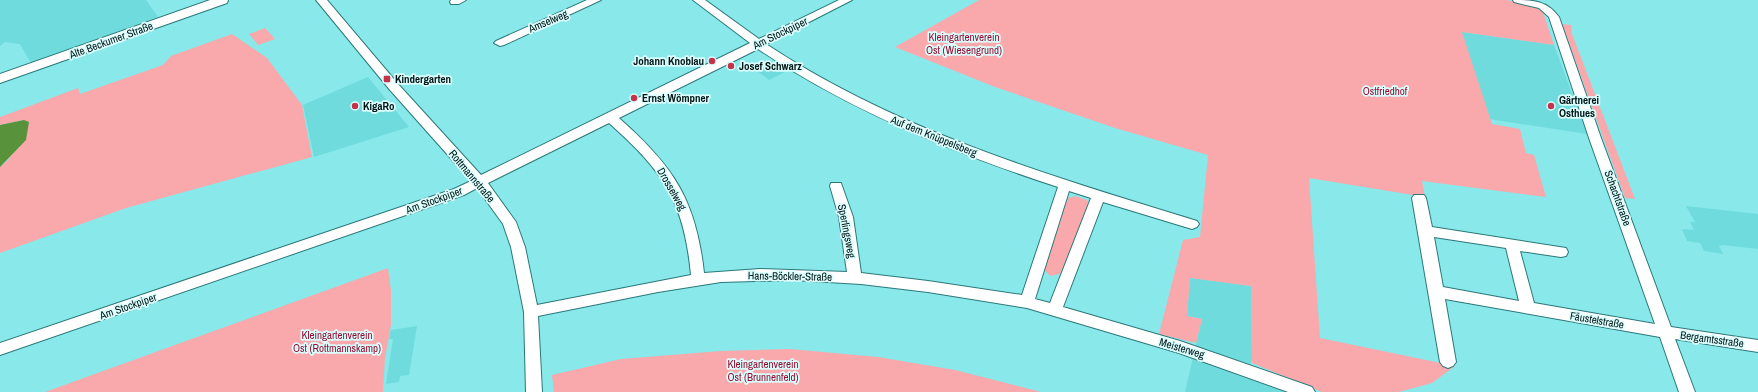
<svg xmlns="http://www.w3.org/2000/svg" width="1758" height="392" viewBox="0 0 1758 392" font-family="'Archivo Narrow',sans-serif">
<rect width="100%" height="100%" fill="#88e8ea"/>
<!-- built -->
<g fill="#6fdbdd">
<path d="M 0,0 L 146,0 L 158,17 L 31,63 L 20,44 L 5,42 L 0,46 Z"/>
<path d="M 1461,32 L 1554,45 L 1587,134 L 1489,119 Z"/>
<path d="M 772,62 L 785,72 L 769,80 L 756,70 Z"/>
<path d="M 368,77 L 409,127 L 314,157 L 303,105 Z"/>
<path d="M 1686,206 L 1758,214 L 1758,249 L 1723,245 L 1719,246 L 1723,254 L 1704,251 L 1700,243 L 1687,241 L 1682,229 L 1694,230 L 1690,222 L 1695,222 Z"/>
<path d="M 1190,278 L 1251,286 L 1252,359 L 1247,375 L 1290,392 L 1185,392 L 1202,319 L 1187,316 Z"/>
<path d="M 417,326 L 409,375 L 400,376 L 399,382 L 386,384 L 393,339 L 389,339 L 391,330 Z"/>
</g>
<!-- green -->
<g fill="#f9a9ac">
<path d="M 979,0 L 1506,0 L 1529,4 L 1542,9 L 1554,45 L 1462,32 L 1492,124 L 1520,129 L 1526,153 L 1534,155 L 1546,197 L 1422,181 L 1425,197 L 1309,178 L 1320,338 L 1455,366 L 1432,383 L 1399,392 L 1322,392 L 1252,363 L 1251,286 L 1190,278 L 1187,316 L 1202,319 L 1196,343 L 1159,334 L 1183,240 L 1200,237 L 1208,155 L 1115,128 L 995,87 L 895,47 Z"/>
<path d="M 1562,24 L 1571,25 L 1572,34 L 1635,199 L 1625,198 Z"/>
<path d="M 265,28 L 275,39 L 258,45 L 249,34 Z"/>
<path d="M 232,34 L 267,58 L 302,105 L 312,157 L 126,208 L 0,253 L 0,167 L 9,159 L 24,120 L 0,125 L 0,117 L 78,88 L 80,94 L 163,65 L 171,56 Z"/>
<path d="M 1075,196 L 1087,200 L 1089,207 L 1060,274 L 1050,276 L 1044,269 L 1056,227 L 1068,198 Z"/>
<path d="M 388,268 L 391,291 L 391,325 L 385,358 L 383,392 L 45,392 Z"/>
<path d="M 790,349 L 878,357 L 955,370 L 1041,392 L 554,392 L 552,375 L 621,359 L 721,351 Z"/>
</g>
<!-- water -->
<path fill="#58933c" d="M 24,120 L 29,122 L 26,140 L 0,167 L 0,125 Z"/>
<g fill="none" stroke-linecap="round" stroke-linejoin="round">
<!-- minor casing -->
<g stroke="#2c7879" stroke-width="2">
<g id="minor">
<path d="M 316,0 L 327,0 L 398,84 L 481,175 L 750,43 L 693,0 L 705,0 L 759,39 L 839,0 L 852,0 L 766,44 C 897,131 1048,175 1197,221 L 1199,224 L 1197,227 L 1192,229 L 1103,202 L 1063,307 L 1180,341 L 1312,387 L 1315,392 L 1288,392 L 1179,353 L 1027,308 L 928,292 L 861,284 L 794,280 L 721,282 L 658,292 L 538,316 L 542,392 L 526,392 L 524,312 L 511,247 L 503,224 L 477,188 L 464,195 L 0,355 L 0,343 L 454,189 L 471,181 L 390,90 ZM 758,49 C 849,110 953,153 1058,187 L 1022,295 L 928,281 L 861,273 L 853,217 L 842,186 L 841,183 L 831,183 L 830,186 L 839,217 L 847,272 L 760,269 L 704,273 C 696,199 673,166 619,118 ZM 609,123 C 664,172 684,201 691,275 L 537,305 L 525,247 L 516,222 L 488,183 ZM 1069,191 L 1091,198 L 1050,303 L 1035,299 Z"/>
<path d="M 451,0 L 466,0 L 459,4 L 451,4 L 450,2 Z"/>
<path d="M 587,0 L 601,0 L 504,45 L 500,46 L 494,43 L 496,41 Z"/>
<path d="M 1513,0 C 1532,0 1547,0 1559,17 L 1601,138 L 1671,327 L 1758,340 L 1758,352 L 1675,339 L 1695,392 L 1679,392 L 1660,337 L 1445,299 L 1456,362 L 1453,366 L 1448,368 L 1443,366 L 1440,362 L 1412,198 L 1414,195 L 1424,195 L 1426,198 L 1432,227 L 1566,248 L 1568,252 L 1566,256 L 1561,257 L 1520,251 L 1534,303 L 1655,324 L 1589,138 L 1549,17 L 1539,8 L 1514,2 ZM 1434,237 L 1506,248 L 1519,301 L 1443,287 Z"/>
</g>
</g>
<!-- tertiary casing -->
<g stroke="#2c7879" stroke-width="2">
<path id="tertiary" d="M 210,0 L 228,0 L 227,3 L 0,83 L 0,74 Z"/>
</g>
<!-- minor -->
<use href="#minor" fill="#fff" fill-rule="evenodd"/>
<!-- tertiary -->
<use href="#tertiary" fill="#fff" fill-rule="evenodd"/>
</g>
<!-- markers -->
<g fill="#c4334a" stroke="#dbfefe" stroke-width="1.5">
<circle cx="712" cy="61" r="4"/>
<circle cx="731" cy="66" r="4"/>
<rect x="383" y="75" width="8" height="8" rx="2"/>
<circle cx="634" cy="98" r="4"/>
<circle cx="355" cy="106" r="4"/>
<circle cx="1551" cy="106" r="4"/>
</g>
<g text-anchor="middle" stroke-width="3.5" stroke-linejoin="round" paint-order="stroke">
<!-- street labels -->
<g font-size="11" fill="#011314" stroke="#dbfefe">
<text transform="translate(548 21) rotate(-23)" y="4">Amselweg</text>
<text transform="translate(780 33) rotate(-26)" y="4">Am Stockpiper</text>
<text transform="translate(111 40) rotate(-20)" y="4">Alte Beckumer Straße</text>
<text transform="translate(934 136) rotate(22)" y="4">Auf dem Knüppelsberg</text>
<text transform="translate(472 176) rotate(50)" y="4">Rottmannstraße</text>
<text transform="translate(672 189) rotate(60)" y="4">Drosselweg</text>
<text transform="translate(1618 198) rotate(70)" y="4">Schachtstraße</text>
<text transform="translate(434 200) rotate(-20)" y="4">Am Stockpiper</text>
<text transform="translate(847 231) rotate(79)" y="4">Sperlingsweg</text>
<text transform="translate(790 276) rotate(1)" y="4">Hans-Böckler-Straße</text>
<text transform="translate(128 306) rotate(-19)" y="4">Am Stockpiper</text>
<text transform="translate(1597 320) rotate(10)" y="4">Fäustelstraße</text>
<text transform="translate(1712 339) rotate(8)" y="4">Bergamtsstraße</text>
<text transform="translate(1182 348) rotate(17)" y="4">Meisterweg</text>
</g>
<!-- park labels -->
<g font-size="11" fill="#960c2e" stroke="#dbfefe">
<text x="964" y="41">Kleingartenverein<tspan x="964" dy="13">Ost (Wiesengrund)</tspan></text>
<text x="1385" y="95">Ostfriedhof</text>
<text x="337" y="339">Kleingartenverein<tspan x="337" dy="13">Ost (Rottmannskamp)</tspan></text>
<text x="763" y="368">Kleingartenverein<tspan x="763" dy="13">Ost (Brunnenfeld)</tspan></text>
</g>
<!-- poi labels -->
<g font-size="11" font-weight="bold" fill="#011314" stroke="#dbfefe" text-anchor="start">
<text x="704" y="65" text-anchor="end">Johann Knoblau</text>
<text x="739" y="70">Josef Schwarz</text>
<text x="395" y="83">Kindergarten</text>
<text x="642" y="102">Ernst Wömpner</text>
<text x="1559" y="104">Gärtnerei<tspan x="1559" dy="13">Osthues</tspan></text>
<text x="363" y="110">KigaRo</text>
</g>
</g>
</svg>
